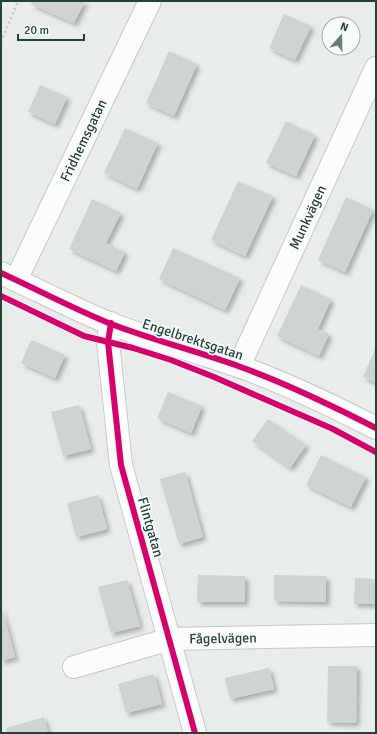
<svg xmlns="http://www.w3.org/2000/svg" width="377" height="734" viewBox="0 0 377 734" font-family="Signika,sans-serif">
<defs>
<filter id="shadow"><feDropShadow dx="3.5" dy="3.5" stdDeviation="2" flood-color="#0004"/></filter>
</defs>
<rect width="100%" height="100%" fill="#e8edeb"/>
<!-- building -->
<g fill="#cfd4d2" filter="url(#shadow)">
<path d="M 32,1 L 85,1 L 74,23 L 31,4 Z"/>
<path d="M 284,14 L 311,26 L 295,60 L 269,48 Z"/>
<path d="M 169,51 L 197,64 L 174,116 L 146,103 Z"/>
<path d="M 40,85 L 67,97 L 55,124 L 28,112 Z"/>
<path d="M 286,121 L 315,135 L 296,176 L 266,163 Z"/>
<path d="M 125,128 L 158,143 L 137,189 L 104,173 Z"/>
<path d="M 238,181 L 273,196 L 245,256 L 211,240 Z"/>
<path d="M 346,197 L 373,210 L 345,272 L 318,260 Z"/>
<path d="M 92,199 L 121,213 L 106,243 L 125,252 L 116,271 L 69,249 Z"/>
<path d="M 173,248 L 240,278 L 225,310 L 159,279 Z"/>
<path d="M 301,285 L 331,299 L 318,329 L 329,334 L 319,356 L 277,336 Z"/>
<path d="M 31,340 L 65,355 L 55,378 L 21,363 Z"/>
<path d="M 376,347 L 376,383 L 363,377 Z"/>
<path d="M 168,392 L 202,406 L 191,433 L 157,418 Z"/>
<path d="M 79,405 L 91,449 L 63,456 L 51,412 Z"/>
<path d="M 268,419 L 306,445 L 290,468 L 252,441 Z"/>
<path d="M 321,455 L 366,477 L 351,507 L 306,485 Z"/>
<path d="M 185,472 L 203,537 L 179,544 L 160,479 Z"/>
<path d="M 98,495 L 107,529 L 76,537 L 67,503 Z"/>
<path d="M 198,575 L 245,576 L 245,602 L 197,602 Z"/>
<path d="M 274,575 L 326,576 L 326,602 L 274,601 Z"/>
<path d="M 355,578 L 376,579 L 376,604 L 354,604 Z"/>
<path d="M 127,580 L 140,626 L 111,633 L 98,587 Z"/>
<path d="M 1,606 L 15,657 L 1,661 Z"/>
<path d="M 328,666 L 357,666 L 356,723 L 327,722 Z"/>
<path d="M 269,668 L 274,689 L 230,699 L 225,678 Z"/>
<path d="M 154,674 L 162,704 L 126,713 L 118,684 Z"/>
<path d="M 44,717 L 48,733 L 7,733 L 6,728 Z"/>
</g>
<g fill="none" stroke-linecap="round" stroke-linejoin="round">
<!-- minor casing -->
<g stroke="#c5cac8" stroke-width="24">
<g id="minor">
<path d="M 1,273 C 38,290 74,309 111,324 C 153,340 196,351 238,366 C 286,383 331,405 376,428"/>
<path id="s1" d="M 16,280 L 150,1"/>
<path d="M 111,323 L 108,342 L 121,465 L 195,733"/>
<path id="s2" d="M 239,366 L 376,68"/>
<path id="s3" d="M 74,667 L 170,639 L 376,635"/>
</g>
</g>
<!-- path -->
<path stroke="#c3ccca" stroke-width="2.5" stroke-dasharray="2 3" stroke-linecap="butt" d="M 1,42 L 18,1"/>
<!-- minor -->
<use href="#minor" stroke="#fcfcfc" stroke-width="22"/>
<!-- cycleway casing -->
<g stroke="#f7fbf9" stroke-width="8">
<g id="cycleway">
<path d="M 1,273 C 38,290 74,309 111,324 C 153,340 196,351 238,366 C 286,383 331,405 376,428"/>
<path d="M 1,296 L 84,336 L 133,348 L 171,360 L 214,377 L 333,429 L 376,452"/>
<path d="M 111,323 L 108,342 L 121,465 L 195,733"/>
</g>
</g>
<!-- cycleway -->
<use href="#cycleway" stroke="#d6006c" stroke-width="6"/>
</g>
<g text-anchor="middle" stroke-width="3.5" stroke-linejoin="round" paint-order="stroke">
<!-- street labels -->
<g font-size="14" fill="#24423a" stroke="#f7fbf9">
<text dy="5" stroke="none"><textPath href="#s1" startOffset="155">Fridhemsgatan</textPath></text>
<text dy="5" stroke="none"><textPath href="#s2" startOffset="164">Munkvägen</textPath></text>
<text transform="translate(193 339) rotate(18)" y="5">Engelbrektsgatan</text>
<text transform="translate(151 527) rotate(74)" y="5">Flintgatan</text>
<text dy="5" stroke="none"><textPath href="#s3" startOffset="153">Fågelvägen</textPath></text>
</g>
</g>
<!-- border -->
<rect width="377" height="734" fill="none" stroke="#24423a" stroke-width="4"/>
<!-- north arrow -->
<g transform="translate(341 36) rotate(20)"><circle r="19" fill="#f7fbf9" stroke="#a3b1ad"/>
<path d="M0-3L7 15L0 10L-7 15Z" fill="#697e78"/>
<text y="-6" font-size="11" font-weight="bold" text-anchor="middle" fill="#24423a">N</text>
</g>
<!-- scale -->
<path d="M18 34v6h66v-6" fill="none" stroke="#24423a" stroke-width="2"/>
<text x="24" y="34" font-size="12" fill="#24423a" stroke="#f7fbf9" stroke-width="3" paint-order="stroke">20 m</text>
</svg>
